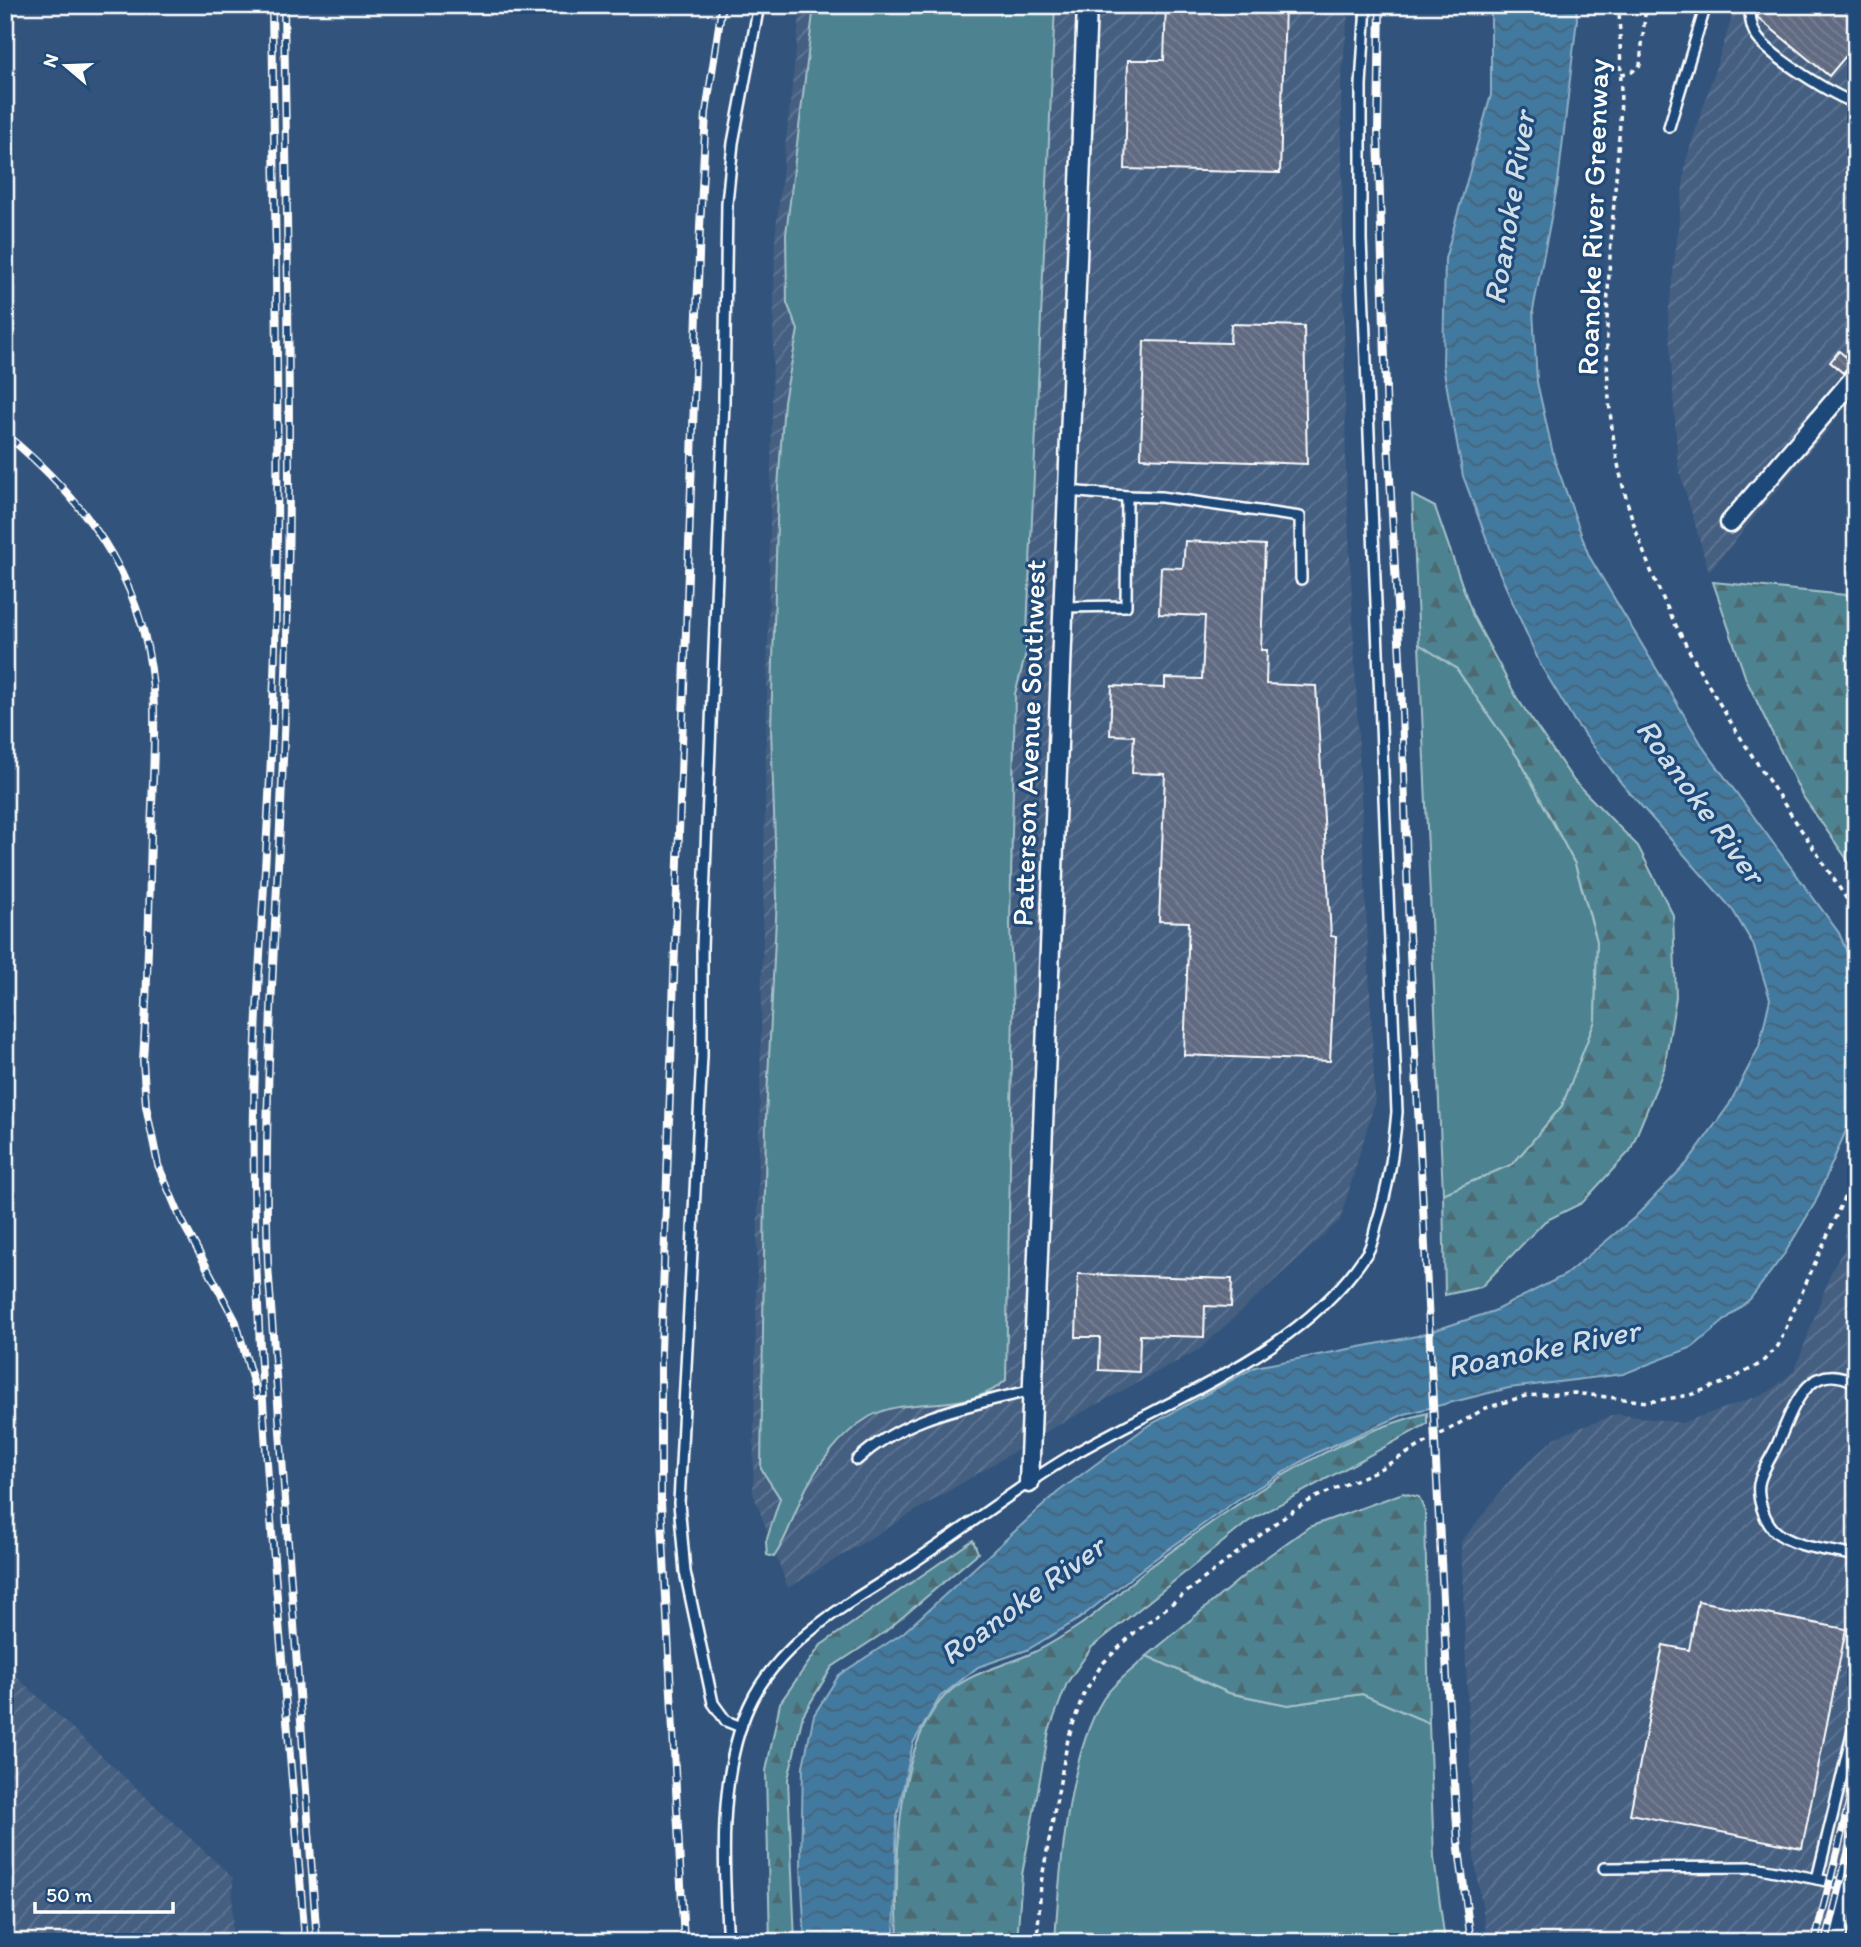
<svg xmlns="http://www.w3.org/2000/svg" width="1861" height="1947" viewBox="0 0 1861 1947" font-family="Itim,sans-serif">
<defs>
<pattern id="industrial-furrows" width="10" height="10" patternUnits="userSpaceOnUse" patternTransform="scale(1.75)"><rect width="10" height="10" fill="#445e81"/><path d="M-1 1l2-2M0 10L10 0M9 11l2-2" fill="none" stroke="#607694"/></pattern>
<pattern id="forest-firs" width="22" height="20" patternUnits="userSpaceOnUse" patternTransform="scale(1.75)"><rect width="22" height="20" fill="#4e8391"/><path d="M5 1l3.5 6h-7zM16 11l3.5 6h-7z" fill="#4d6a72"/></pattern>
<pattern id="water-waves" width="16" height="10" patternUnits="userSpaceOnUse" patternTransform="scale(1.75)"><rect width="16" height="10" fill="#42799f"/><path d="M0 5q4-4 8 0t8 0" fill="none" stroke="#476276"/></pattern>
<pattern id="building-back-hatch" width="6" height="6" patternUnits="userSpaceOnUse" patternTransform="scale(1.75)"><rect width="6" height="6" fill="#606a81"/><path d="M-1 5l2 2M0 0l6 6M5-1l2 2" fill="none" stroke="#788094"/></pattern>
</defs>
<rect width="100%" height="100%" fill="#32547c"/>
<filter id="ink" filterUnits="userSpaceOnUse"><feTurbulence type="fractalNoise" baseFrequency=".0143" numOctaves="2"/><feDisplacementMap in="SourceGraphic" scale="14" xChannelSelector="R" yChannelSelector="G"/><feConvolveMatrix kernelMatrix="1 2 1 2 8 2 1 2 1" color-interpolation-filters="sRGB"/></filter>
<g filter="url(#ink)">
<!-- industrial -->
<g fill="url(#industrial-furrows)">
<path d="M 801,5 L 1349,5 L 1341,85 L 1346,471 L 1375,1101 L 1340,1220 L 1200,1349 L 1053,1428 L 788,1588 L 753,1493 L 775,238 Z"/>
<path d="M 1736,5 L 1856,5 L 1856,395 L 1709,572 L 1678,466 L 1668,317 L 1686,160 Z"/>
<path d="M 1856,1228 L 1856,1942 L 1488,1942 L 1474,1856 L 1461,1542 L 1515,1474 L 1556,1437 L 1617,1414 L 1682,1423 L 1769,1392 L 1795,1370 L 1832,1270 Z"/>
<path d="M 5,1666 L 233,1878 L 232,1942 L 5,1942 Z"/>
</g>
<!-- grass -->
<g fill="#4e8391" stroke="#a6c1c8" stroke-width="2">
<path d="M 814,5 L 1055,5 L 1026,653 L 1015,694 L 1010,925 L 1013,1008 L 1006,1380 C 970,1415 909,1394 869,1417 C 840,1434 814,1469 801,1499 C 792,1519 787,1539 774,1557 L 767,1555 L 766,1542 L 780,1498 L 761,1469 L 766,1118 L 777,898 L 771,729 L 778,488 L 784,401 L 798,330 L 787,303 L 786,234 Z"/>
<path d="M 1419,644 L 1456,668 L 1521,762 L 1575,864 L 1597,941 L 1595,1021 L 1562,1106 L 1513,1164 L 1443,1194 Z"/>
<path d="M 1147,1656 L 1229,1693 L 1288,1705 L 1362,1694 L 1429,1723 L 1434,1858 L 1445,1942 L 1055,1942 C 1059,1876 1068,1757 1102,1701 C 1111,1685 1133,1670 1147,1656 Z"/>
</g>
<!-- forest -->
<g fill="url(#forest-firs)" stroke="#a6c1c8" stroke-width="2">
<path d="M 1412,495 L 1435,507 L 1473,616 L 1517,698 L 1574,781 L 1638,846 L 1673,915 L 1676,997 L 1664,1069 L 1630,1151 L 1582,1203 L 1545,1221 L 1481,1287 L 1445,1295 L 1443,1194 L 1513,1164 L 1562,1106 L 1595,1021 L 1597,941 L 1575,864 L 1521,762 L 1456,668 L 1419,644 Z"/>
<path d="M 1713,582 L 1856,596 L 1856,872 L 1802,795 L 1746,679 Z"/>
<path d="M 1427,1413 L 1427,1424 L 1249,1521 L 1092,1647 L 1067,1683 L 1049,1731 L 1022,1875 L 1017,1942 L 898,1942 C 895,1872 894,1756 941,1700 C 964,1673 999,1668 1030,1654 C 1047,1647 1065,1635 1080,1625 C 1105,1608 1126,1585 1150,1567 C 1233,1505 1325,1439 1427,1413 Z"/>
<path d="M 1403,1493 L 1419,1497 L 1425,1512 L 1429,1723 L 1362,1694 L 1288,1705 L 1229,1693 L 1147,1656 L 1264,1559 L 1309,1527 Z"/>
<path d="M 973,1540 L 978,1553 L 885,1632 L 832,1667 L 803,1715 L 788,1779 L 795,1942 L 770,1942 L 766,1771 L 780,1703 L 821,1645 Z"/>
</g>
<!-- water -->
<path fill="url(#water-waves)" stroke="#8eafc5" stroke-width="2" d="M 1491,5 L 1576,5 L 1577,19 L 1558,182 L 1533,310 L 1537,382 L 1554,458 L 1589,556 L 1705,750 L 1839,933 L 1856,973 L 1856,1107 L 1815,1203 L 1785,1253 L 1750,1299 L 1693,1347 L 1623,1374 L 1509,1388 L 1405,1414 L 1318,1452 L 1237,1500 L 1148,1564 L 1079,1619 L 1027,1650 L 978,1667 L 940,1697 L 913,1743 L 897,1817 L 894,1942 L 805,1942 L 801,1866 L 803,1766 L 814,1715 L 839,1675 L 903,1633 L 1058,1492 L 1146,1427 L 1255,1367 L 1417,1336 L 1494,1311 L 1565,1275 L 1634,1218 L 1687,1163 L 1729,1105 L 1759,1047 L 1770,999 L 1753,944 L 1732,909 L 1622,784 L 1575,722 L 1540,664 L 1498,569 L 1463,476 L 1443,366 L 1445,259 L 1491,95 Z"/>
<!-- building -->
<g fill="url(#building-back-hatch)" stroke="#fff" stroke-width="2">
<path d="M 1166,5 L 1285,5 L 1280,173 L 1125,169 L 1128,60 L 1164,60 Z"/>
<path d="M 1766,5 L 1856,5 L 1856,44 L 1829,76 L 1757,17 Z"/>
<path d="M 1231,324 L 1304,326 L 1307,464 L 1141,458 L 1144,341 L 1230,343 Z"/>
<path d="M 1839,351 L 1852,362 L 1843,373 L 1830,362 Z"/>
<path d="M 1185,541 L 1265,545 L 1261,650 L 1267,650 L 1266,684 L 1316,686 L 1331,936 L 1336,937 L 1330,1061 L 1184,1055 L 1189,922 L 1159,921 L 1165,774 L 1132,773 L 1134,736 L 1110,735 L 1112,686 L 1165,688 L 1165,678 L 1202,679 L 1205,616 L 1159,614 L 1161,567 L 1183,568 Z"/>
<path d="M 1078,1274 L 1232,1279 L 1231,1307 L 1205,1306 L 1204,1337 L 1140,1335 L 1139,1372 L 1099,1370 L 1100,1337 L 1076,1337 Z"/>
<path d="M 1698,1601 L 1846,1629 L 1802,1848 L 1630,1814 L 1663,1645 L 1689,1650 Z"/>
</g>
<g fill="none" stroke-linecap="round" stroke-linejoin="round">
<!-- service casing -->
<g stroke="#fff" stroke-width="14">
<g id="service">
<path d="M 1751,5 C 1749,15 1751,28 1757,37 C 1770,56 1833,96 1856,103"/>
<path d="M 1669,127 L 1706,5"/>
<path d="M 1127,496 L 1161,497 L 1300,517 L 1301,579"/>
<path d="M 1062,607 L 1126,606 L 1127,496 L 1067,491"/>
<path d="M 1856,1383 C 1807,1356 1792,1411 1777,1445 C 1772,1456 1761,1472 1759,1484 C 1757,1498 1764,1520 1774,1530 C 1792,1548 1832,1550 1856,1556"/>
<path d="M 857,1460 C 905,1415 970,1406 1032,1390"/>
<path d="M 741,1727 L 726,1721 L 713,1703 L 685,1572 L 679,1503 L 702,1056 L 702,947 L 724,401 L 727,203 L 733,143 L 759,5"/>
<path d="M 1604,1868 L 1755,1867 L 1817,1879"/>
<path d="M 1849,1886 L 1817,1879 L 1856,1718"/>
<path d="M 728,1942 C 723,1868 718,1774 749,1706 C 778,1642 847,1604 903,1569 C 961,1532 1014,1489 1072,1455 C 1173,1396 1301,1354 1367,1253 C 1372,1246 1374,1235 1376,1226 C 1389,1185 1393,1155 1397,1112 L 1361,240 L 1361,85 L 1366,5"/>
</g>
</g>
<!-- minor casing -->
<g stroke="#fff" stroke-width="23">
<g id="minor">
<path d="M 1730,523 L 1856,376"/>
<path d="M 1029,1483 L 1087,5"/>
<path d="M 1835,1942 L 1849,1886 L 1856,1887"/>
</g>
</g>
<!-- path -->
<g stroke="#fff" stroke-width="3.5" stroke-dasharray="5 5" stroke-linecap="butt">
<path d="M 1619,5 C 1620,44 1622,83 1620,121 C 1614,219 1601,314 1610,411 C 1629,605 1757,755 1856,914"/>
<path d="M 1621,74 L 1632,72 L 1640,65 L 1646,5"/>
<path d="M 1037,1942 L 1041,1883 L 1068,1739 L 1083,1695 L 1102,1664 L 1134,1633 L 1286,1515 L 1314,1498 L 1378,1470 L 1486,1408 L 1525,1396 L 1574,1393 L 1648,1402 L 1690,1395 L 1728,1381 L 1760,1364 L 1778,1346 L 1856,1171"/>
</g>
<!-- service -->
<use href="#service" stroke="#1f4a7a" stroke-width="9"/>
<!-- minor -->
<use href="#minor" stroke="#1f4a7a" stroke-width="18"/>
<!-- rail casing -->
<g stroke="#fff" stroke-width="8">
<g id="rail">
<path d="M 272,5 C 275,239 282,473 273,707 C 268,865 251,1025 254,1184 C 259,1436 286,1690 305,1942"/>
<path d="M 284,5 C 287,240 293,474 285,708 C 279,894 262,1079 268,1265 L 317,1942"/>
<path d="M 1380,5 L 1378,133 L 1387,423 L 1401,677 L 1409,933 L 1447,1677 L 1458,1841 L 1471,1942"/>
<path d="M 5,434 C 93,506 152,592 154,709 C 155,752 152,794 151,837 C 149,911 148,985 143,1060 L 146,1106 L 158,1165 L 181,1219 L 236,1322 L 257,1396"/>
<path d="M 684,1942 L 661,1501 L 661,1351 L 700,227 L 706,113 L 722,5"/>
<path d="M 1815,1942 L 1856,1775"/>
<path d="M 1826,1942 L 1856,1821"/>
</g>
</g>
<!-- rail -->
<use href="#rail" stroke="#1f4a7a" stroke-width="5" stroke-dasharray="16" stroke-linecap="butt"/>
</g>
</g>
<g text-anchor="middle" stroke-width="6" stroke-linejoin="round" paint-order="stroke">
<!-- street labels -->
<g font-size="30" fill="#fff" stroke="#1f4a7a">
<text transform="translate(1593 217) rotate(-88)" y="10">Roanoke River Greenway</text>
<text transform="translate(1029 743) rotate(-88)" y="10">Patterson Avenue Southwest</text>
</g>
<!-- water labels -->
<g font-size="32" font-style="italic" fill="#d0dee7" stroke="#1f4a7a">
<text transform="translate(1509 208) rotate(-81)" y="11">Roanoke River</text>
<text transform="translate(1701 801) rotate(54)" y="11">Roanoke River</text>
<text transform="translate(1543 1348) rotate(-11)" y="11">Roanoke River</text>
<text transform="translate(1022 1600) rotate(-36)" y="11">Roanoke River</text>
</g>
</g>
<!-- margin -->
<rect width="1861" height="1947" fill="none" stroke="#1f4a7a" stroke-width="28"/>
<rect x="14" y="14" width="1833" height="1919" fill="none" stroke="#fff" stroke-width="2.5" filter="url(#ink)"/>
<!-- north arrow -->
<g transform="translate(66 66) rotate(289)" stroke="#1f4a7a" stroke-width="5" paint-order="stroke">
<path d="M0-5L12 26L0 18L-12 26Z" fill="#ffffff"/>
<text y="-10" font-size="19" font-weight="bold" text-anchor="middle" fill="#ffffff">N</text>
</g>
<!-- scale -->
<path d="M35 1902v10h138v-10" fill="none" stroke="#ffffff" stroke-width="3.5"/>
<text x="46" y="1902" font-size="21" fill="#ffffff" stroke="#1f4a7a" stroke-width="5" paint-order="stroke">50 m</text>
</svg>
